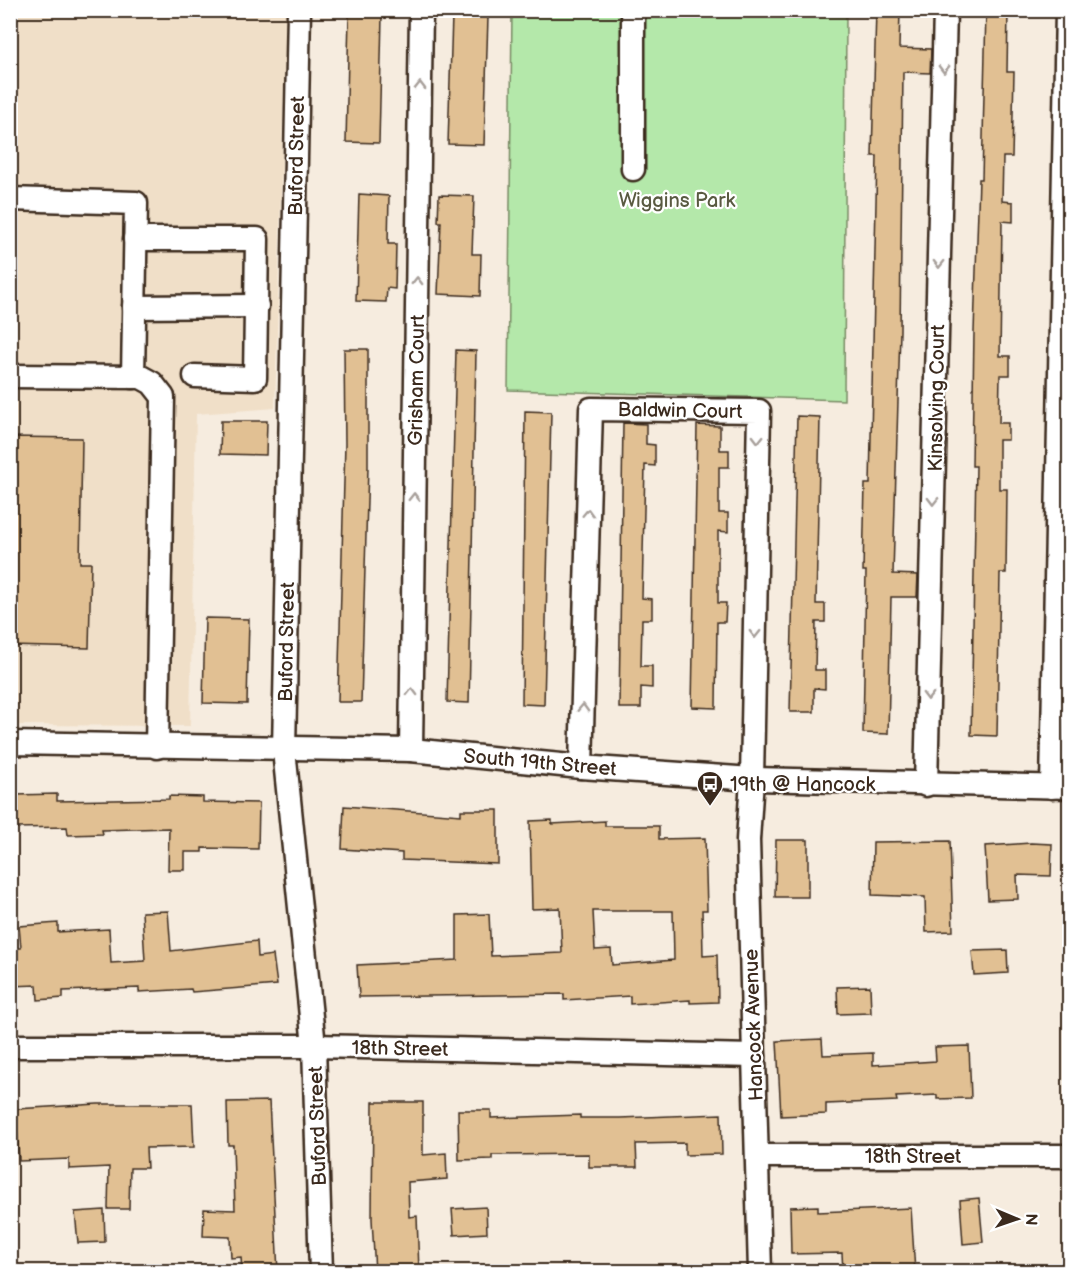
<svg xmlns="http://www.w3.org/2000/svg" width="1080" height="1282" viewBox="0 0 1080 1282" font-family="'Balsamiq Sans',sans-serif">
<rect width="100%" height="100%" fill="#f6ecdf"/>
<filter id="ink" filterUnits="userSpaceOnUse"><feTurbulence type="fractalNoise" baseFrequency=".0167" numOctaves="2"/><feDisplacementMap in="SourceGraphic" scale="12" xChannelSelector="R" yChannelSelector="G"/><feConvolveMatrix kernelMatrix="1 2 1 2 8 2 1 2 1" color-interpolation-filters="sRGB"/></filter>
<g filter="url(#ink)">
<!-- built -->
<path fill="#f0dfc8" d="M 11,11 L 286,11 L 275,408 L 196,414 L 190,726 L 11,725 Z"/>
<!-- green -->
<path fill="#b4e8aa" stroke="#788964" stroke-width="1.5" d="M 512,11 L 846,11 L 844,400 L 508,390 Z"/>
<!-- building -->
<g fill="#e1c093" stroke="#3b2a1e" stroke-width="1.5" fill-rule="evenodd">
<path d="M 876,10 L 900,10 L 899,48 L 931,49 L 930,73 L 903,72 L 900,331 L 893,574 L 918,575 L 917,597 L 891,597 L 888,734 L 863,733 L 866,571 L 863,571 L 865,484 L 870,484 L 877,156 L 872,156 Z"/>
<path d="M 986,10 L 1008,10 L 1007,72 L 1014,72 L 1012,157 L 1003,157 L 1002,201 L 1013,202 L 1013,222 L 1002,221 L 1000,356 L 1010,356 L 1010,375 L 1000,375 L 999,423 L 1008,423 L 1008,440 L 999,440 L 999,489 L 1007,489 L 1006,573 L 1000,573 L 997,736 L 971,735 L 976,466 L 972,466 L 974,332 L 979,179 L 982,179 Z"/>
<path d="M 349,15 L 382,16 L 379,143 L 346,142 Z"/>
<path d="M 452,16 L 488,17 L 484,145 L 448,144 Z"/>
<path d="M 359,194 L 389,196 L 388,244 L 396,244 L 395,289 L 387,288 L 386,302 L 356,301 Z"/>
<path d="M 439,195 L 474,196 L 472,254 L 481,254 L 480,296 L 438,294 L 441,222 L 438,222 Z"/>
<path d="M 344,349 L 368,349 L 368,467 L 361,702 L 338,702 L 345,444 Z"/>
<path d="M 456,350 L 476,351 L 469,703 L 447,702 Z"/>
<path d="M 525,411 L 551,412 L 544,705 L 522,704 Z"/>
<path d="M 797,416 L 820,417 L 816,604 L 825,604 L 825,622 L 816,622 L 815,670 L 825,670 L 825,689 L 814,688 L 814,712 L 790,712 Z"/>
<path d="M 221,421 L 267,421 L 266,455 L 220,454 Z"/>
<path d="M 623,423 L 646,424 L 646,444 L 655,445 L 655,466 L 645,465 L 642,598 L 652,599 L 652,619 L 642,619 L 641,666 L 652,666 L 652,688 L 641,687 L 641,708 L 619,708 Z"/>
<path d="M 697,425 L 720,426 L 720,450 L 729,450 L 729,467 L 719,467 L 719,513 L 728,513 L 728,532 L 718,531 L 718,603 L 726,603 L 725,622 L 717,622 L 716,708 L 692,707 Z"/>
<path d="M 10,437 L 82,438 L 80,563 L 91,563 L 89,648 L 10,646 Z"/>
<path d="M 205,618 L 249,619 L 247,704 L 203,703 Z"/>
<path d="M 57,794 L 57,801 L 169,799 L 169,796 L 203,797 L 203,802 L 259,803 L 258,849 L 202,848 L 202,852 L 185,852 L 185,870 L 168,870 L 169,828 L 102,830 L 103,834 L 68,835 L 67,827 L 16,828 L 15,795 Z"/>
<path d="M 344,806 L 461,815 L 461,810 L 498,810 L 498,864 L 402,860 L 402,853 L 342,849 Z"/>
<path d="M 552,820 L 552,824 L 605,821 L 605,826 L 659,826 L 659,839 L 705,838 L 707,910 L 702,910 L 703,956 L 717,955 L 718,1002 L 690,1003 L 690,1000 L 630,1004 L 630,996 L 564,1000 L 564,994 L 359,997 L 357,965 L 457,960 L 457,915 L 489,914 L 491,956 L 562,953 L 560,908 L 532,909 L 530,821 ZM 593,911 L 673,911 L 674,960 L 612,965 L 611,949 L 595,950 Z"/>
<path d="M 776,840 L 808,840 L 808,897 L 775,897 Z"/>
<path d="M 950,841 L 953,931 L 926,932 L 925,897 L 872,895 L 873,842 Z"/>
<path d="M 1031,843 L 1052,844 L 1051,876 L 1017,875 L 1018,899 L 988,900 L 985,846 Z"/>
<path d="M 168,911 L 171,951 L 257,941 L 258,957 L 273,955 L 277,985 L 192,992 L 191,989 L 139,992 L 139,988 L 63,991 L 63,998 L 38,1000 L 37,985 L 10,986 L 10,948 L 21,948 L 19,926 L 58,923 L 58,932 L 109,929 L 111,963 L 145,961 L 142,912 Z"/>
<path d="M 1007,950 L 1008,973 L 974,975 L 972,951 Z"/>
<path d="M 870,986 L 871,1013 L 838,1014 L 837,987 Z"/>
<path d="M 822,1039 L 823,1055 L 873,1053 L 873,1065 L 936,1061 L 935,1047 L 969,1046 L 971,1098 L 937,1099 L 937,1095 L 896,1097 L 897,1101 L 826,1104 L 826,1114 L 781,1116 L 777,1041 Z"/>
<path d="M 269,1101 L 278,1272 L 242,1272 L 241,1257 L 231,1258 L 230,1237 L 203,1236 L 204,1209 L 235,1210 L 233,1145 L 228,1145 L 227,1102 Z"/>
<path d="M 373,1102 L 423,1102 L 423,1155 L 446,1153 L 447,1179 L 408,1182 L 409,1217 L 417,1216 L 419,1272 L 375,1272 L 372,1219 Z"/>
<path d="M 98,1104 L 192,1104 L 194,1147 L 146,1148 L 147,1168 L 130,1168 L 129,1209 L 108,1209 L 109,1167 L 69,1169 L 69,1159 L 19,1161 L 16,1109 Z"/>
<path d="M 458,1110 L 491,1110 L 491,1118 L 580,1115 L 580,1118 L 620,1118 L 721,1114 L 722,1154 L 685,1155 L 685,1143 L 636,1144 L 637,1167 L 589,1167 L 589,1154 L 492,1155 L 492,1159 L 459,1160 Z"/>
<path d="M 979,1198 L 983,1242 L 963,1244 L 960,1200 Z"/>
<path d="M 818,1206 L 818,1212 L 911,1208 L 915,1272 L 843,1272 L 842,1253 L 791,1254 L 790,1207 Z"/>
<path d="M 486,1207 L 487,1233 L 454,1235 L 452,1209 Z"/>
<path d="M 104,1210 L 105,1242 L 78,1243 L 75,1212 Z"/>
</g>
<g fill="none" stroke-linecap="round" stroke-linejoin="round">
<!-- minor casing -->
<g stroke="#3b2a1e" stroke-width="27">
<g id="minor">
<path d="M 299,10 L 284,750 L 314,1046 L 321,1272"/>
<path d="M 633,169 L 633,10"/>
<path d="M 10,199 L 136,203 L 133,377"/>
<path d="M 135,239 L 257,239 L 255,378 L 195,376"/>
<path d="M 134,307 L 257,306"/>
<path d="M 10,376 L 141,377 L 152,383 L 163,397 L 157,747"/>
<path d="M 10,743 L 411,750 L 581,767 L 752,779 L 1070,787"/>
<path d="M 411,750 L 421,10"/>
<path d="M 581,767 L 591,409 L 759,411 L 752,779 L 748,840 L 760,1272"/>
<path d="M 926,785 L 945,10"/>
<path d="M 1052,787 L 1067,10"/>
<path d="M 10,1046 L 314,1046 L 754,1056"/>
<path d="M 757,1156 L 1070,1156"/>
</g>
</g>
<!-- minor -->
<use href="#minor" stroke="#fff" stroke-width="22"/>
</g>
<!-- one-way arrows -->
<defs><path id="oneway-chevron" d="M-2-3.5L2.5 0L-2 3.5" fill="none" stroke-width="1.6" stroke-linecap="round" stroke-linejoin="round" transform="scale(1.5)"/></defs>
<g stroke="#a79f9a">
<use href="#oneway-chevron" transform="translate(944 69) rotate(91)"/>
<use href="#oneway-chevron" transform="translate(420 86) rotate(-89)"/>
<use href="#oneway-chevron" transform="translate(939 264) rotate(91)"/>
<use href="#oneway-chevron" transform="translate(417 281) rotate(-89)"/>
<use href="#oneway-chevron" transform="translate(758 439) rotate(91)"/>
<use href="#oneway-chevron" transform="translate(414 497) rotate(-89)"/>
<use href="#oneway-chevron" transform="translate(933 501) rotate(91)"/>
<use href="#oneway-chevron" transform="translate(588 513) rotate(-88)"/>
<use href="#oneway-chevron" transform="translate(755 634) rotate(91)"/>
<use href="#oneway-chevron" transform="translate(412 692) rotate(-89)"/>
<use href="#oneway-chevron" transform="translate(928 696) rotate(91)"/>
<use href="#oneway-chevron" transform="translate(583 708) rotate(-88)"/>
</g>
</g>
<!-- icons -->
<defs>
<g id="bus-pin" transform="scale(1.35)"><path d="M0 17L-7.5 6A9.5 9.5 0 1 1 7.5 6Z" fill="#3b2a1e" stroke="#fff"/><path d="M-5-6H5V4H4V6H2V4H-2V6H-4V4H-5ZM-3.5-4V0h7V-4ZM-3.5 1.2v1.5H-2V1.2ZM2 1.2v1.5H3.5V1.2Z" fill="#fff"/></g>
</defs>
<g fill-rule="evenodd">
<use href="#bus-pin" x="710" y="784"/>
</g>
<g text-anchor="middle" stroke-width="4.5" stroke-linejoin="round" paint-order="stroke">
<!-- street labels -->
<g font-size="20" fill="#3b2a1e" stroke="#fff">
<text transform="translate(296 156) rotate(-89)" y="7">Buford Street</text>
<text transform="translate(416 380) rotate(-89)" y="7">Grisham Court</text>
<text transform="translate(936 398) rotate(-89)" y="7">Kinsolving Court</text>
<text transform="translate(680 410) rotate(1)" y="7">Baldwin Court</text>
<text transform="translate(286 642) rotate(-89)" y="7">Buford Street</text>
<text transform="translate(540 762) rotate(5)" y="7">South 19th Street</text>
<text transform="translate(753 1025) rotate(-92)" y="7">Hancock Avenue</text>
<text transform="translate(400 1048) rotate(1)" y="7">18th Street</text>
<text transform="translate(317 1126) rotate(-92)" y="7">Buford Street</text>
<text x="913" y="1163">18th Street</text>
</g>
<!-- park labels -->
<g font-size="20" fill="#595a41" stroke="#fff">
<text x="677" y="207">Wiggins Park</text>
</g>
<!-- poi labels -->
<g font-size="20" fill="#3b2a1e" stroke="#fff" text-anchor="start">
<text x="730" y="791">19th @ Hancock</text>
</g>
</g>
<!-- margin -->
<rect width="1080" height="1282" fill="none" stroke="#fff" stroke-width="36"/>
<rect x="18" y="18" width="1044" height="1246" fill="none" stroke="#3b2a1e" stroke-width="2" filter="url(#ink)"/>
<!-- north arrow -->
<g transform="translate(1017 1219) rotate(92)" stroke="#ffffff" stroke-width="4.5" paint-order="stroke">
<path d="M0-4.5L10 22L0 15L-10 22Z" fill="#3b2a1e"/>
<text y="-9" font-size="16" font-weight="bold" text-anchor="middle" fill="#3b2a1e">N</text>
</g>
</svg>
